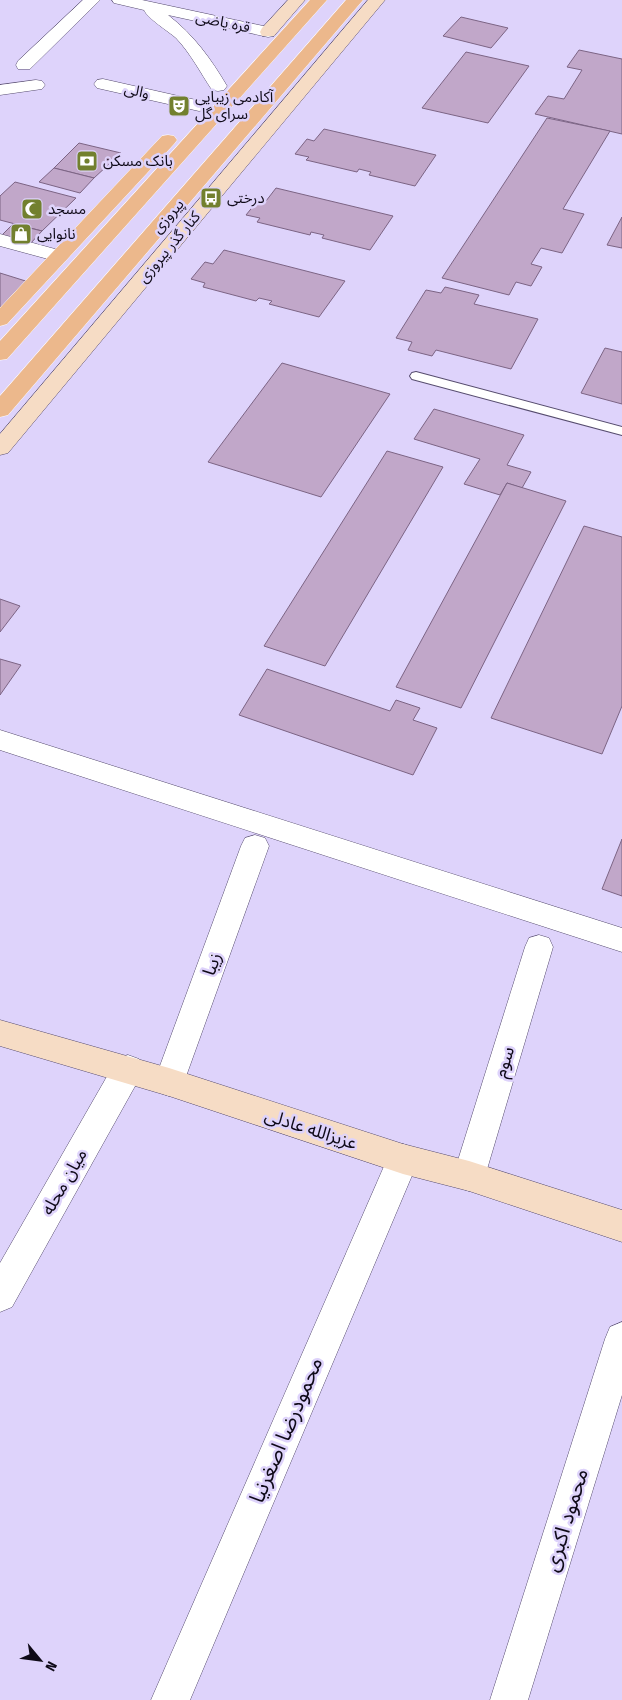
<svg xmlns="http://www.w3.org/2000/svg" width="622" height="1700" viewBox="0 0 622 1700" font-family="'Fira Sans Condensed','Noto Sans Arabic',sans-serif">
<rect width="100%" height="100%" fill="#ded3fb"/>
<!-- building -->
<g fill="#c1a7c9" stroke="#7c6484">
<path d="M 461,17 L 508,28 L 491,48 L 443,36 Z"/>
<path d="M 579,50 L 622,59 L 622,134 L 535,114 L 548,96 L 564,99 L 582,70 L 567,67 Z"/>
<path d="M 466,52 L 529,66 L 488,123 L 422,108 Z"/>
<path d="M 547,118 L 610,131 L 563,209 L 584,214 L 562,253 L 541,248 L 531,264 L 542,267 L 531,286 L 516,282 L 509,295 L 442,278 Z"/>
<path d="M 324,129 L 436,155 L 415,186 L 369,175 L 371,172 L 359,169 L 357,172 L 306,160 L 309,157 L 295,154 L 307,139 L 314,141 Z"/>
<path d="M 79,143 L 121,153 L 94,178 L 54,168 Z"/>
<path d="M 54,168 L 94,178 L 80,193 L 39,182 Z"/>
<path d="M 15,182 L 76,198 L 42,231 L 0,220 L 0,196 Z"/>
<path d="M 276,188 L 393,216 L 370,250 L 322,238 L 324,235 L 311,232 L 310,235 L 257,222 L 260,218 L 246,215 L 259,199 L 266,201 Z"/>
<path d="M 622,217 L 622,248 L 607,245 Z"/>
<path d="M 13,224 L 42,231 L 30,244 L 1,236 Z"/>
<path d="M 224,250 L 345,281 L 319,317 L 269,304 L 272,301 L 259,298 L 256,301 L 203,287 L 205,283 L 191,279 L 205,262 L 213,264 Z"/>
<path d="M 0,273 L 32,283 L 0,315 Z"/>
<path d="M 445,287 L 479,295 L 474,304 L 538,319 L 511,369 L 436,350 L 432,356 L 408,350 L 412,342 L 396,338 L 426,290 L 441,293 Z"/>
<path d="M 605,348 L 622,352 L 622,404 L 581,393 Z"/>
<path d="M 282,363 L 390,394 L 321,497 L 208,462 Z"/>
<path d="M 434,409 L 524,435 L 507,465 L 531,472 L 522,488 L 507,483 L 500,495 L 464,484 L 480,459 L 414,439 Z"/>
<path d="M 387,451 L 443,467 L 325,666 L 264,646 Z"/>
<path d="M 507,483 L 566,501 L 461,708 L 396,687 Z"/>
<path d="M 584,526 L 622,537 L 622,706 L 602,754 L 491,718 Z"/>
<path d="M 0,599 L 20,606 L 0,632 Z"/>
<path d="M 0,659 L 21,665 L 0,695 Z"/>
<path d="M 267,669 L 390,711 L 396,700 L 420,708 L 413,720 L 437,728 L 413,775 L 239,715 Z"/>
<path d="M 622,839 L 622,896 L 602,889 Z"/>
</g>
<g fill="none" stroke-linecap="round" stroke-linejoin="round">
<!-- service casing -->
<g stroke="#564c6e" stroke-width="2">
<path id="service" d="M 416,372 L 622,427 L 622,435 L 412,379 L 410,376 L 412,373 Z"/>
</g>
<!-- minor casing -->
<g stroke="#564c6e" stroke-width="1">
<g id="minor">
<path d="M 83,0 L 100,0 L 30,69 L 18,69 L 16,65 L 18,61 Z"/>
<path d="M 103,79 L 205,102 L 208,106 L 205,110 L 199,111 L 97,88 L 94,84 L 97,80 Z"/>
<path d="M 36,80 L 42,81 L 45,85 L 42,89 L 0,95 L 0,85 Z"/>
<path d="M 0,730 L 622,928 L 622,952 L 0,750 Z"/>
<path d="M 255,835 L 265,838 L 269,846 L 184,1082 L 180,1092 L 169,1096 L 158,1092 L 154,1082 L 241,846 L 245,838 Z"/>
<path d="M 539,935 L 549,938 L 553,947 L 485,1176 L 480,1187 L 469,1191 L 458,1187 L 453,1176 L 525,947 L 529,938 Z"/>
<path d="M 128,1055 L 139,1059 L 143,1069 L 139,1079 L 12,1307 L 0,1312 L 0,1263 L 117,1059 Z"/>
<path d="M 403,1144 L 414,1148 L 419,1159 L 190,1700 L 151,1700 L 392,1148 Z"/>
<path d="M 622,1322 L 622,1395 L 528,1700 L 490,1700 L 605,1339 L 610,1327 Z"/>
</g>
</g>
<!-- tertiary casing -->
<g stroke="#564c6e" stroke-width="1">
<g id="tertiary">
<path d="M 112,0 L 142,0 L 268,27 L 274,28 L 276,32 L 274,36 L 268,37 L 168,15 C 194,35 211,59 227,86 L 224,90 L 218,91 L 212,90 C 200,72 191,54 176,38 C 168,31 147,18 144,10 L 114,3 Z"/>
<path d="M 0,234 L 66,252 L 69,256 L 66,260 L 59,262 L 0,246 Z"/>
</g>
</g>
<!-- secondary casing -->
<g stroke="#564c6e" stroke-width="1">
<g id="secondary">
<path d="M 288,0 L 305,0 L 274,36 L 262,36 L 260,32 L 262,28 Z"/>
<path d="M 368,0 L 385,0 L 8,453 L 0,455 L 0,434 Z"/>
<path d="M 0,1020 L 169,1068 L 403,1144 L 469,1161 L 622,1210 L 622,1242 L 469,1191 L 403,1174 L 169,1096 L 0,1046 Z"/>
</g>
</g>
<!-- primary casing -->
<g stroke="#fff" stroke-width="1">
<g id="primary">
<path d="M 310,0 L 327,0 L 7,359 L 0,360 L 0,341 Z"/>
<path d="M 346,0 L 363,0 L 8,415 L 0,417 L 0,396 Z"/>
<path d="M 168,135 L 174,136 L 177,140 L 174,144 L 7,324 L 0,326 L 0,308 L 162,136 Z"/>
</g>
</g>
<!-- service -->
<use href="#service" fill="#fff" fill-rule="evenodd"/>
<!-- minor -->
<use href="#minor" fill="#fff" fill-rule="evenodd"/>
<!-- tertiary -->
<use href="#tertiary" fill="#fff" fill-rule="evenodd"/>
<!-- secondary -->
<use href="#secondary" fill="#f6dcc5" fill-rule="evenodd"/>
<!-- primary -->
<use href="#primary" fill="#ecb88c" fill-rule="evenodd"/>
</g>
<!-- icons -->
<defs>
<g id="theatre-square" transform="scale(1.125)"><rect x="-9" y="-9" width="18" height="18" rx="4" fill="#72802e" stroke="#ded3fb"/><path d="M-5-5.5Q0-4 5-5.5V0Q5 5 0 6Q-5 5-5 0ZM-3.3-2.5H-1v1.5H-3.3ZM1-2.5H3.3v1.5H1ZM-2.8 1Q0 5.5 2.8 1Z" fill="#fff"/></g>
<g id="bank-square" transform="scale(1.125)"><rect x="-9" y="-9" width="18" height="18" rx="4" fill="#72802e" stroke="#ded3fb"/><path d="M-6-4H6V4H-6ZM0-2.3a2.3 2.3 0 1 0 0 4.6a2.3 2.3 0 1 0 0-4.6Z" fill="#fff"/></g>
<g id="bus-square" transform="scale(1.125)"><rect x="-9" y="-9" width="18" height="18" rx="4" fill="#72802e" stroke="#ded3fb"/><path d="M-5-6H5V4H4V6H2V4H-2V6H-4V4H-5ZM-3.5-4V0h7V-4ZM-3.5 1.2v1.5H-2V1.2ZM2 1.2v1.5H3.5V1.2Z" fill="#fff"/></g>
<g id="mosque-square" transform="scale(1.125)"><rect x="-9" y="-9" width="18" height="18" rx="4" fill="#72802e" stroke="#ded3fb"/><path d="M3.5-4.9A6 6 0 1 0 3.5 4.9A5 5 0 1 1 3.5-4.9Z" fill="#fff"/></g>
<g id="shop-square" transform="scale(1.125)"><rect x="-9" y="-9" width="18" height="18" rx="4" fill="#72802e" stroke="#ded3fb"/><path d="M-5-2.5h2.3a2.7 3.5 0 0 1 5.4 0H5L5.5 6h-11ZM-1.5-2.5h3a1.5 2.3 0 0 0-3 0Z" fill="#fff"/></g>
</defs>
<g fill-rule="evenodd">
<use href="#theatre-square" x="179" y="106"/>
<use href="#bank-square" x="87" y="161"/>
<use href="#bus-square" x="211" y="198"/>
<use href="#mosque-square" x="32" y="209"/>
<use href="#shop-square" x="21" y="234"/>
</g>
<g text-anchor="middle" stroke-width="5" stroke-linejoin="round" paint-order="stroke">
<!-- far-street labels -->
<g font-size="15" fill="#0f0a18" stroke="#ded3fb">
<text transform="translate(223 22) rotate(12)" y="5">قره یاضی</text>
<text transform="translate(137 91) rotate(13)" y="5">والی</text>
<text transform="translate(168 216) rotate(-49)" y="5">پیروزی</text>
<text transform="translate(169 247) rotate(-50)" y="5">کنار گذر پیروزی</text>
</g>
<!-- far-poi labels -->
<g font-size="15" fill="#0f0a18" stroke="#ded3fb" text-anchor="start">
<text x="195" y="102">آکادمی زیبایی<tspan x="195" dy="17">سرای گل</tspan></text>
<text x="103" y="166">بانک مسکن</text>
<text x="227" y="203">درختی</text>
<text x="48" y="214">مسجد</text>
<text x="37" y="239">نانوایی</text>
</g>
<!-- street labels -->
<g font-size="18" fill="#0f0a18" stroke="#ded3fb">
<text transform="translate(212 964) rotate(-70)" y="6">زیبا</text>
<text transform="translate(504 1062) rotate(-73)" y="6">سوم</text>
<text transform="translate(311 1129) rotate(18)" y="6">عزیزالله عادلی</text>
<text transform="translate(64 1182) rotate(-60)" y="6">میان محله</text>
</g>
<!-- near-street labels -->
<g font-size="21" fill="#0f0a18" stroke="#ded3fb">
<text transform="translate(286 1430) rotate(-67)" y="7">محمودرضا اصغرنیا</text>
<text transform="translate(566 1520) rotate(-73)" y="7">محمود اکبری</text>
</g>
</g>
<!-- north arrow -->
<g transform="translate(40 1660) rotate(119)" stroke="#ded3fb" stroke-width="4" paint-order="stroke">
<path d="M0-4L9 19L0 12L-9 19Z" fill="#0f0a18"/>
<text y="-8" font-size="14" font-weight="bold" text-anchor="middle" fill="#0f0a18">N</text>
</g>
</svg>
